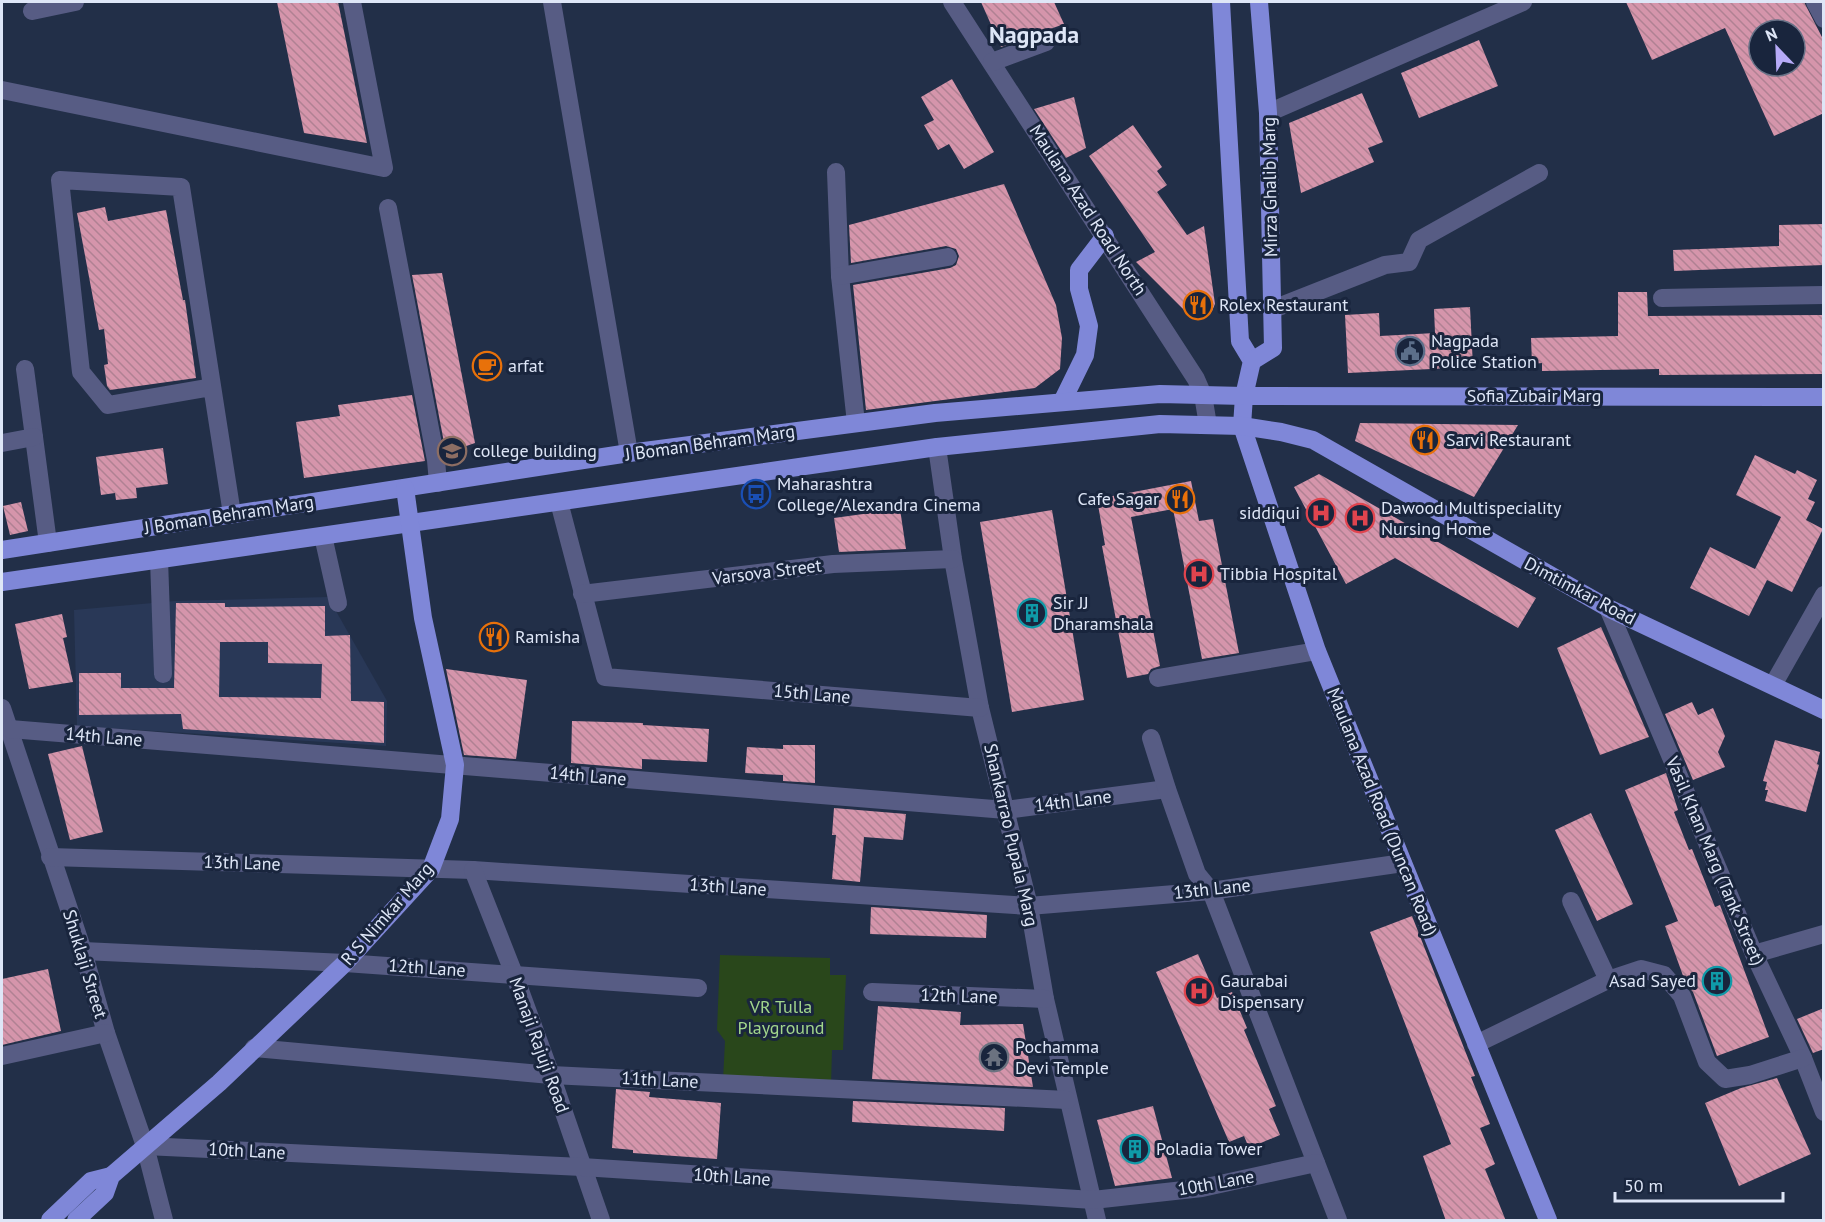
<svg xmlns="http://www.w3.org/2000/svg" width="1825" height="1222" viewBox="0 0 1825 1222" font-family="'PT Sans',sans-serif">
<defs>
<pattern id="building-back-hatch" width="6" height="6" patternUnits="userSpaceOnUse" patternTransform="scale(1.5)"><rect width="6" height="6" fill="#d595ab"/><path d="M-1 5l2 2M0 0l6 6M5-1l2 2" fill="none" stroke="#b08193"/></pattern>
</defs>
<rect width="100%" height="100%" fill="#222f48"/>
<!-- built -->
<path fill="#293857" d="M 328,597 L 387,701 L 386,746 L 77,726 L 74,610 L 175,601 Z"/>
<!-- park -->
<path fill="#29471b" d="M 720,955 L 830,958 L 830,975 L 846,975 L 843,1050 L 832,1050 L 831,1085 L 723,1080 L 725,1041 L 717,1030 Z"/>
<!-- building -->
<g fill="url(#building-back-hatch)" fill-rule="evenodd">
<path d="M 277,2 L 338,2 L 367,143 L 304,133 Z"/>
<path d="M 981,2 L 1054,2 L 1064,24 L 1001,47 Z"/>
<path d="M 1626,2 L 1804,2 L 1824,41 L 1824,113 L 1774,136 L 1725,28 L 1652,60 ZM 1759,30 L 1795,30 L 1795,66 L 1759,66 Z"/>
<path d="M 1479,40 L 1498,86 L 1419,118 L 1401,73 Z"/>
<path d="M 952,79 L 994,152 L 964,169 L 949,144 L 938,150 L 924,125 L 934,120 L 921,97 Z"/>
<path d="M 1362,93 L 1383,142 L 1368,148 L 1374,162 L 1301,193 L 1289,123 Z"/>
<path d="M 1074,97 L 1086,148 L 1066,158 L 1034,109 Z"/>
<path d="M 1133,125 L 1162,167 L 1157,171 L 1167,185 L 1157,192 L 1187,235 L 1204,226 L 1215,304 L 1212,311 L 1207,316 L 1200,319 L 1192,318 L 1136,262 L 1155,252 L 1089,156 Z"/>
<path d="M 1004,184 L 1056,305 L 1062,338 L 1060,369 L 1035,388 L 866,410 L 853,285 L 950,268 L 956,265 L 959,256 L 956,249 L 946,246 L 851,263 L 849,225 Z"/>
<path d="M 105,207 L 108,221 L 166,210 L 183,300 L 185,300 L 196,378 L 110,390 L 107,386 L 104,365 L 108,364 L 104,329 L 99,330 L 77,213 Z"/>
<path d="M 1824,224 L 1824,265 L 1674,271 L 1673,250 L 1779,246 L 1779,225 Z"/>
<path d="M 442,273 L 475,443 L 446,453 L 412,275 Z"/>
<path d="M 1618,292 L 1647,292 L 1648,316 L 1824,315 L 1824,374 L 1659,375 L 1659,369 L 1542,371 L 1542,363 L 1532,364 L 1531,338 L 1618,336 Z"/>
<path d="M 1470,307 L 1473,367 L 1348,373 L 1345,315 L 1379,313 L 1380,336 L 1435,333 L 1434,309 Z"/>
<path d="M 412,395 L 425,461 L 304,478 L 296,422 L 340,416 L 338,405 Z"/>
<path d="M 1360,423 L 1518,425 L 1474,497 L 1355,441 Z"/>
<path d="M 163,448 L 168,484 L 136,488 L 137,498 L 116,500 L 115,493 L 101,495 L 96,457 Z"/>
<path d="M 1755,455 L 1795,474 L 1797,470 L 1817,480 L 1808,499 L 1815,502 L 1806,520 L 1823,529 L 1792,592 L 1767,580 L 1749,616 L 1690,588 L 1710,547 L 1755,569 L 1781,517 L 1736,495 Z"/>
<path d="M 1319,474 L 1536,598 L 1518,628 L 1395,558 L 1346,584 L 1294,487 Z"/>
<path d="M 1191,481 L 1199,521 L 1213,519 L 1239,653 L 1202,659 L 1173,509 L 1131,517 L 1160,666 L 1151,669 L 1148,674 L 1127,678 L 1102,546 L 1105,545 L 1097,499 Z"/>
<path d="M 21,502 L 28,531 L 10,535 L 3,506 Z"/>
<path d="M 900,509 L 906,549 L 839,552 L 834,518 Z"/>
<path d="M 1052,510 L 1084,700 L 1012,712 L 980,522 Z"/>
<path d="M 176,603 L 225,603 L 225,607 L 325,606 L 325,636 L 350,635 L 351,701 L 384,702 L 384,743 L 183,729 L 181,714 L 79,715 L 79,673 L 121,673 L 121,688 L 174,688 ZM 220,642 L 268,642 L 268,663 L 322,664 L 321,698 L 219,697 Z"/>
<path d="M 62,614 L 67,637 L 63,638 L 73,682 L 29,689 L 15,624 Z"/>
<path d="M 1601,627 L 1649,737 L 1600,755 L 1557,648 Z"/>
<path d="M 446,669 L 527,680 L 516,759 L 464,755 Z"/>
<path d="M 1692,702 L 1698,715 L 1713,708 L 1725,736 L 1718,752 L 1725,767 L 1693,780 L 1665,714 Z"/>
<path d="M 572,721 L 643,723 L 643,725 L 709,729 L 707,762 L 642,759 L 642,769 L 571,763 Z"/>
<path d="M 1775,740 L 1820,752 L 1817,764 L 1819,765 L 1806,812 L 1765,801 L 1768,790 L 1765,790 L 1767,782 L 1763,781 Z"/>
<path d="M 783,745 L 815,745 L 815,783 L 783,781 L 783,775 L 745,773 L 747,747 L 783,749 Z"/>
<path d="M 82,746 L 103,832 L 70,840 L 48,754 Z"/>
<path d="M 1666,773 L 1678,810 L 1674,812 L 1689,850 L 1692,849 L 1715,907 L 1720,905 L 1769,1037 L 1717,1056 L 1693,992 L 1686,984 L 1665,926 L 1678,921 L 1625,790 Z"/>
<path d="M 834,808 L 906,814 L 903,840 L 864,837 L 860,882 L 832,879 L 836,835 L 832,835 Z"/>
<path d="M 1591,813 L 1633,904 L 1597,921 L 1555,830 Z"/>
<path d="M 871,907 L 987,915 L 986,938 L 870,934 Z"/>
<path d="M 1412,916 L 1475,1076 L 1471,1077 L 1490,1124 L 1480,1128 L 1495,1164 L 1485,1169 L 1506,1221 L 1446,1221 L 1423,1156 L 1451,1144 L 1370,932 Z"/>
<path d="M 1198,954 L 1217,998 L 1232,992 L 1247,1028 L 1244,1030 L 1276,1106 L 1269,1109 L 1280,1135 L 1249,1148 L 1244,1136 L 1229,1142 L 1156,972 Z"/>
<path d="M 48,969 L 61,1031 L 2,1045 L 2,979 Z"/>
<path d="M 878,1006 L 961,1012 L 960,1025 L 1023,1024 L 1033,1087 L 872,1079 Z"/>
<path d="M 1824,1008 L 1824,1049 L 1813,1053 L 1797,1019 Z"/>
<path d="M 1777,1078 L 1811,1154 L 1739,1186 L 1705,1103 L 1741,1088 Z"/>
<path d="M 616,1089 L 650,1092 L 649,1097 L 721,1103 L 717,1159 L 633,1153 L 633,1150 L 612,1148 Z"/>
<path d="M 853,1101 L 1005,1108 L 1004,1131 L 852,1122 Z"/>
<path d="M 1153,1106 L 1172,1178 L 1115,1186 L 1097,1120 Z"/>
</g>
<g fill="none" stroke-linecap="round" stroke-linejoin="round">
<!-- minor -->
<g stroke="#575c84" stroke-width="18">
<path d="M 552,2 L 629,453"/>
<path d="M 952,2 L 1196,379 L 1203,395 L 1208,425"/>
<path d="M 1815,2 L 1824,19"/>
<path d="M 32,11 L 75,2"/>
<path d="M 992,62 L 1046,42"/>
<path d="M 2,90 L 384,168 L 352,2"/>
<path d="M 1268,113 L 1523,2"/>
<path d="M 836,172 L 840,276 L 856,423"/>
<path d="M 388,208 L 436,460 L 438,483"/>
<path d="M 840,276 L 948,257"/>
<path d="M 1662,298 L 1824,295"/>
<path d="M 1273,309 L 1385,265 L 1409,262 L 1419,240 L 1539,173"/>
<path d="M 25,369 L 48,543"/>
<path d="M 212,387 L 108,405 L 81,372 L 60,180 L 181,187 L 232,514"/>
<path d="M 2,443 L 34,437"/>
<path d="M 937,447 L 953,559 L 980,708 L 1029,906 L 1045,999 L 1097,1220"/>
<path d="M 559,502 L 605,677 L 980,708"/>
<path d="M 323,536 L 338,603"/>
<path d="M 159,559 L 163,674"/>
<path d="M 582,594 L 833,564 L 953,559"/>
<path d="M 1608,608 L 1754,954 L 1803,1058 L 1824,1112"/>
<path d="M 1158,678 L 1317,651"/>
<path d="M 1773,685 L 1824,595"/>
<path d="M 2,708 L 83,951 L 106,1033 L 145,1146 L 164,1220"/>
<path d="M 10,729 L 1006,810 L 1167,789"/>
<path d="M 1151,738 L 1167,789 L 1197,874 L 1211,891 L 1338,1220"/>
<path d="M 50,857 L 473,870 L 1029,906 L 1211,891 L 1403,863"/>
<path d="M 473,870 L 514,974 L 551,1075 L 601,1220"/>
<path d="M 1571,901 L 1608,980"/>
<path d="M 83,951 L 345,963 L 698,988"/>
<path d="M 1754,954 L 1824,934"/>
<path d="M 872,992 L 1045,999"/>
<path d="M 1476,1044 L 1608,980 L 1641,969 L 1664,975 L 1682,996 L 1707,1062 L 1725,1079 L 1750,1075 L 1803,1058"/>
<path d="M 254,1048 L 551,1075 L 1067,1100"/>
<path d="M 2,1056 L 106,1033"/>
<path d="M 145,1146 L 582,1167 L 1093,1200 L 1202,1188 L 1316,1163"/>
</g>
<!-- major -->
<g stroke="#7f87d8" stroke-width="18">
<path d="M 1221,2 L 1240,341 L 1252,361 L 1244,396 L 1242,426 L 1317,651 L 1548,1220"/>
<path d="M 1252,361 L 1273,348 L 1268,113 L 1259,2"/>
<path d="M 1062,402 L 1085,355 L 1089,326 L 1079,289 L 1079,270 L 1105,236"/>
<path d="M 2,550 L 629,453 L 935,413 L 1160,394 L 1244,396 L 1824,397"/>
<path d="M 2,582 L 937,447 L 1160,424 L 1242,426 L 1281,432 L 1313,440 L 1608,608 L 1824,710"/>
<path d="M 50,1220 L 91,1181 L 111,1176"/>
<path d="M 76,1220 L 105,1193 L 111,1176 L 219,1083 L 345,963 L 431,869 L 450,819 L 455,765 L 423,618 L 405,488"/>
</g>
</g>
<!-- icons -->
<defs>
<g id="restaurant-ring" transform="scale(1.5)"><circle r="9.5" fill="#19253d" stroke="#e8710a" stroke-width="1.5"/><path d="M-5-6h1v4h1v-4h1v4h1v-4h1v5L-1.5 .5V6h-2V.5L-5-1ZM5-6V6H3V1.5H1.5Q1.5-4 5-6Z" fill="#e8710a"/></g>
<g id="civic-ring" transform="scale(1.5)"><circle r="9.5" fill="#19253d" stroke="#5c6f8a" stroke-width="1.5"/><path d="M-.6-6.5H3V-4.5H.6V-3L4-1V1h2V6H-6V1h2V-1L-.6-3ZM-1.2 2.5V6h2.4V2.5Z" fill="#5c6f8a"/></g>
<g id="cafe-ring" transform="scale(1.5)"><circle r="9.5" fill="#19253d" stroke="#e8710a" stroke-width="1.5"/><path d="M-5.5-4.5H6V0H3Q3 3.5 0 3.5H-2.5Q-5.5 3.5-5.5 0ZM3-3.2v2h1.7v-2ZM-6 4.5H4V6H-6Z" fill="#e8710a"/></g>
<g id="university-ring" transform="scale(1.5)"><circle r="9.5" fill="#19253d" stroke="#8d6e63" stroke-width="1.5"/><path d="M0-5L7-2L0 1L-7-2ZM-4 1L0 2.5L4 1V4Q0 6-4 4Z" fill="#8d6e63"/></g>
<g id="bus-ring" transform="scale(1.5)"><circle r="9.5" fill="#19253d" stroke="#1a4fb4" stroke-width="1.5"/><path d="M-5-6H5V4H4V6H2V4H-2V6H-4V4H-5ZM-3.5-4V0h7V-4ZM-3.5 1.2v1.5H-2V1.2ZM2 1.2v1.5H3.5V1.2Z" fill="#1a4fb4"/></g>
<g id="hospital-ring" transform="scale(1.5)"><circle r="9.5" fill="#19253d" stroke="#e0444e" stroke-width="1.5"/><path d="M-5-5h3v3.5h4V-5h3V5h-3V1.5h-4V5h-3Z" fill="#e0444e"/></g>
<g id="building-ring" transform="scale(1.5)"><circle r="9.5" fill="#19253d" stroke="#0f9aa8" stroke-width="1.5"/><path d="M-4-6H4V6H1V3H-1V6H-4ZM-2.5-4.3h1.7v1.8h-1.7ZM.8-4.3h1.7v1.8H.8ZM-2.5-1h1.7V.8h-1.7ZM.8-1h1.7V.8H.8Z" fill="#0f9aa8"/></g>
<g id="temple-ring" transform="scale(1.5)"><circle r="9.5" fill="#19253d" stroke="#6b7280" stroke-width="1.5"/><path d="M0-6L5-2H3V0L6.5 2.5H4V6H1.5V3h-3V6H-4V2.5H-6.5L-3 0V-2H-5Z" fill="#6b7280"/></g>
</defs>
<g fill-rule="evenodd">
<use href="#restaurant-ring" x="1198" y="305"/>
<use href="#civic-ring" x="1410" y="351"/>
<use href="#cafe-ring" x="487" y="366"/>
<use href="#restaurant-ring" x="1425" y="440"/>
<use href="#university-ring" x="452" y="451"/>
<use href="#bus-ring" x="756" y="494"/>
<use href="#restaurant-ring" x="1180" y="499"/>
<use href="#hospital-ring" x="1321" y="513"/>
<use href="#hospital-ring" x="1360" y="518"/>
<use href="#hospital-ring" x="1199" y="574"/>
<use href="#building-ring" x="1032" y="613"/>
<use href="#restaurant-ring" x="494" y="637"/>
<use href="#building-ring" x="1717" y="981"/>
<use href="#hospital-ring" x="1199" y="991"/>
<use href="#temple-ring" x="994" y="1057"/>
<use href="#building-ring" x="1135" y="1149"/>
</g>
<g text-anchor="middle" stroke-width="6" stroke-linejoin="round" paint-order="stroke">
<!-- street labels -->
<g font-size="18" fill="#dee6f7" stroke="#19253d">
<text transform="translate(1270 187) rotate(-91)" y="6">Mirza Ghalib Marg</text>
<text transform="translate(1088 210) rotate(57)" y="6">Maulana Azad Road North</text>
<text x="1534" y="402">Sofia Zubair Marg</text>
<text transform="translate(710 443) rotate(-8)" y="6">J Boman Behram Marg</text>
<text transform="translate(229 515) rotate(-9)" y="6">J Boman Behram Marg</text>
<text transform="translate(767 572) rotate(-7)" y="6">Varsova Street</text>
<text transform="translate(1580 591) rotate(28)" y="6">Dimtimkar Road</text>
<text transform="translate(812 694) rotate(5)" y="6">15th Lane</text>
<text transform="translate(104 737) rotate(5)" y="6">14th Lane</text>
<text transform="translate(588 776) rotate(5)" y="6">14th Lane</text>
<text transform="translate(1073 801) rotate(-7)" y="6">14th Lane</text>
<text transform="translate(1382 812) rotate(68)" y="6">Maulana Azad Road (Duncan Road)</text>
<text transform="translate(1011 835) rotate(77)" y="6">Shankarrao Pupala Marg</text>
<text transform="translate(1715 861) rotate(67)" y="6">Vasil Khan Marg (Tank Street)</text>
<text transform="translate(242 863) rotate(2)" y="6">13th Lane</text>
<text transform="translate(728 887) rotate(4)" y="6">13th Lane</text>
<text transform="translate(1212 889) rotate(-6)" y="6">13th Lane</text>
<text transform="translate(387 914) rotate(-49)" y="6">R S Nimkar Marg</text>
<text transform="translate(85 964) rotate(73)" y="6">Shuklaji Street</text>
<text transform="translate(427 968) rotate(4)" y="6">12th Lane</text>
<text transform="translate(959 996) rotate(2)" y="6">12th Lane</text>
<text transform="translate(539 1045) rotate(70)" y="6">Manaji Rajuji Road</text>
<text transform="translate(660 1080) rotate(3)" y="6">11th Lane</text>
<text transform="translate(247 1151) rotate(3)" y="6">10th Lane</text>
<text transform="translate(732 1177) rotate(4)" y="6">10th Lane</text>
<text transform="translate(1216 1183) rotate(-10)" y="6">10th Lane</text>
</g>
<!-- poi labels -->
<g font-size="18" fill="#dee6f7" stroke="#19253d" text-anchor="start">
<text x="1219" y="311">Rolex Restaurant</text>
<text x="1431" y="347">Nagpada<tspan x="1431" dy="21">Police Station</tspan></text>
<text x="508" y="372">arfat</text>
<text x="1446" y="446">Sarvi Restaurant</text>
<text x="473" y="457">college building</text>
<text x="777" y="490">Maharashtra<tspan x="777" dy="21">College/Alexandra Cinema</tspan></text>
<text x="1159" y="505" text-anchor="end">Cafe Sagar</text>
<text x="1381" y="514">Dawood Multispeciality<tspan x="1381" dy="21">Nursing Home</tspan></text>
<text x="1300" y="519" text-anchor="end">siddiqui</text>
<text x="1220" y="580">Tibbia Hospital</text>
<text x="1053" y="609">Sir JJ<tspan x="1053" dy="21">Dharamshala</tspan></text>
<text x="515" y="643">Ramisha</text>
<text x="1220" y="987">Gaurabai<tspan x="1220" dy="21">Dispensary</tspan></text>
<text x="1696" y="987" text-anchor="end">Asad Sayed</text>
<text x="1015" y="1053">Pochamma<tspan x="1015" dy="21">Devi Temple</tspan></text>
<text x="1156" y="1155">Poladia Tower</text>
</g>
<!-- park labels -->
<g font-size="18" fill="#a2d68c" stroke="#19253d">
<text x="781" y="1013">VR Tulla<tspan x="781" dy="21">Playground</tspan></text>
</g>
<!-- district labels -->
<g font-size="24" font-weight="bold" fill="#dee6f7" stroke="#19253d">
<text x="1034" y="43">Nagpada</text>
</g>
</g>
<!-- border -->
<rect width="1825" height="1222" fill="none" stroke="#dee6f7" stroke-width="6"/>
<!-- north arrow -->
<g transform="translate(1777 48) rotate(337)"><circle r="28" fill="#19253d" stroke="#687287" stroke-width="1.5"/>
<path d="M0-4.5L10 22L0 15L-10 22Z" fill="#b7abf8"/>
<text y="-9" font-size="16" font-weight="bold" text-anchor="middle" fill="#dee6f7">N</text>
</g>
<!-- scale -->
<path d="M1615 1192v9h168v-9" fill="none" stroke="#dee6f7" stroke-width="3"/>
<text x="1624" y="1192" font-size="18" fill="#dee6f7" stroke="#19253d" stroke-width="4.5" paint-order="stroke">50 m</text>
</svg>
